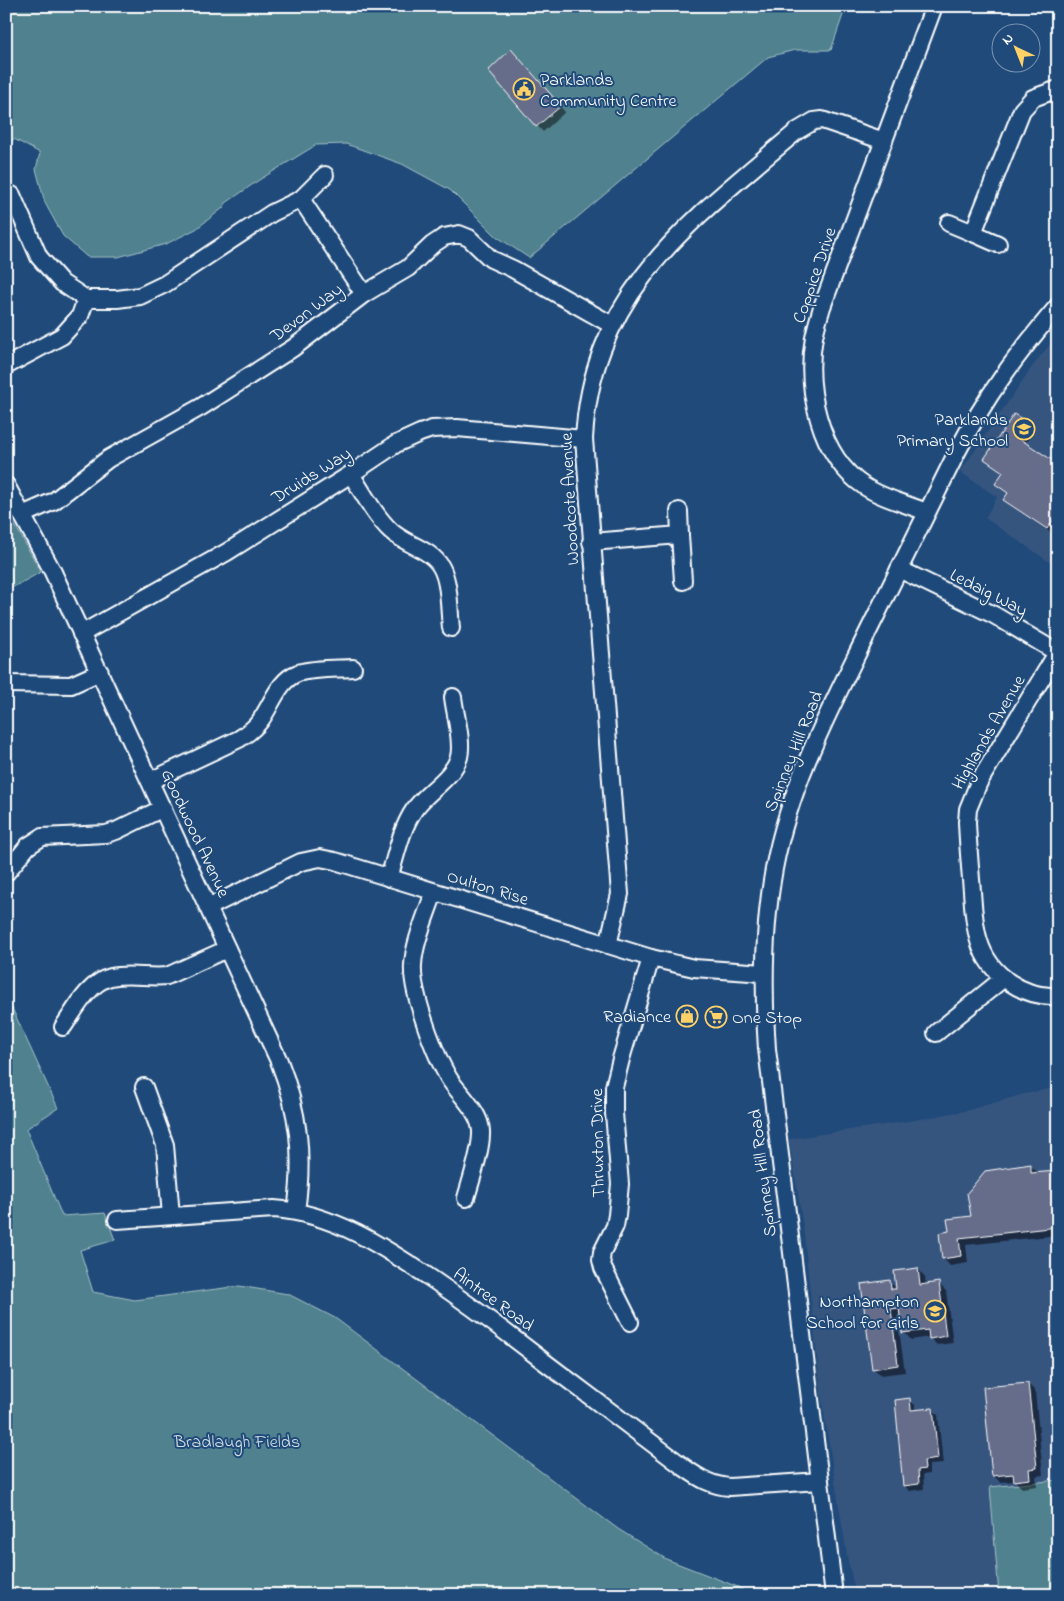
<svg xmlns="http://www.w3.org/2000/svg" width="1064" height="1601" viewBox="0 0 1064 1601" font-family="'Indie Flower',sans-serif">
<rect width="100%" height="100%" fill="#1f4a7a"/>
<filter id="ink" filterUnits="userSpaceOnUse"><feTurbulence type="fractalNoise" baseFrequency=".02" numOctaves="2"/><feDisplacementMap in="SourceGraphic" scale="10" xChannelSelector="R" yChannelSelector="G"/><feConvolveMatrix kernelMatrix="1 2 1 2 8 2 1 2 1" color-interpolation-filters="sRGB"/></filter>
<g filter="url(#ink)">
<!-- built -->
<g fill="#34547f">
<path d="M 1058,334 L 1058,568 L 985,518 L 997,497 L 960,472 L 1031,368 Z"/>
<path d="M 1058,1087 L 1058,1595 L 856,1595 L 848,1561 L 821,1395 L 803,1226 L 789,1139 L 909,1121 L 969,1110 L 1024,1094 Z"/>
</g>
<!-- green -->
<g fill="#50828e" stroke="#a8c0c6">
<path d="M 6,6 L 846,6 L 831,50 L 795,50 L 768,57 L 529,258 L 496,236 L 450,190 L 402,164 L 346,144 L 316,145 L 259,180 L 226,203 L 223,208 L 196,229 L 166,244 L 118,257 L 87,257 L 63,236 L 45,203 L 36,169 L 40,153 L 14,139 L 6,147 Z"/>
<path d="M 6,509 L 41,572 L 6,591 Z"/>
<path d="M 6,995 L 58,1108 L 26,1129 L 62,1216 L 105,1213 L 115,1240 L 80,1250 L 93,1292 L 135,1300 L 239,1286 L 288,1294 L 335,1318 L 618,1529 L 666,1559 L 738,1587 L 750,1595 L 6,1595 Z"/>
<path d="M 1058,1480 L 1058,1595 L 999,1595 L 990,1487 Z"/>
</g>
<!-- shadow -->
<g fill="#0007">
<path d="M 516,56 L 565,112 L 543,132 L 489,71 Z"/>
<path d="M 1029,425 L 1034,430 L 1025,444 L 1052,462 L 1058,453 L 1058,527 L 1053,534 L 1010,505 L 1009,494 L 996,484 L 1004,473 L 985,459 Z"/>
<path d="M 1031,1166 L 1038,1173 L 1058,1172 L 1058,1235 L 966,1245 L 968,1263 L 950,1266 L 943,1258 L 950,1232 L 972,1217 Z"/>
<path d="M 918,1269 L 925,1277 L 926,1286 L 939,1284 L 946,1291 L 953,1343 L 937,1345 L 929,1337 L 911,1340 L 904,1332 L 901,1315 L 897,1316 L 905,1372 L 881,1375 L 873,1368 L 890,1282 L 897,1289 Z"/>
<path d="M 1028,1384 L 1035,1391 L 1043,1475 L 1036,1476 L 1037,1486 L 1022,1488 L 1015,1481 L 1000,1482 L 993,1475 Z"/>
<path d="M 909,1400 L 915,1405 L 915,1411 L 932,1409 L 938,1415 L 943,1464 L 929,1465 L 929,1474 L 923,1475 L 924,1489 L 909,1491 L 904,1485 Z"/>
</g>
<!-- building -->
<g fill="#666d8a" stroke="#fff">
<path d="M 511,49 L 561,106 L 536,127 L 488,71 Z"/>
<path d="M 1014,414 L 1030,424 L 1020,439 L 1052,460 L 1058,451 L 1058,514 L 1047,529 L 1003,500 L 1008,493 L 995,484 L 1003,472 L 984,459 Z"/>
<path d="M 1031,1164 L 1031,1173 L 1058,1171 L 1058,1227 L 959,1238 L 961,1256 L 942,1259 L 939,1233 L 949,1231 L 947,1219 L 971,1216 L 967,1193 L 985,1171 Z"/>
<path d="M 918,1268 L 920,1285 L 939,1282 L 946,1336 L 929,1339 L 928,1330 L 902,1333 L 899,1308 L 891,1309 L 898,1365 L 872,1369 L 861,1284 L 890,1280 L 891,1289 L 896,1289 L 894,1271 Z"/>
<path d="M 1028,1383 L 1037,1468 L 1029,1469 L 1030,1479 L 1014,1481 L 1013,1474 L 992,1476 L 983,1387 Z"/>
<path d="M 910,1398 L 911,1410 L 933,1408 L 938,1459 L 924,1461 L 925,1469 L 918,1470 L 919,1484 L 903,1486 L 895,1400 Z"/>
</g>
<g fill="none" stroke-linecap="round" stroke-linejoin="round">
<!-- street casing -->
<g stroke="#fff" stroke-width="20">
<g id="street">
<path d="M 12,195 L 39,257 L 62,283 L 86,299 L 117,299 L 140,296 L 165,284 L 272,213 L 301,199 L 325,175"/>
<path d="M 301,199 L 364,294"/>
<path d="M 949,223 L 973,233 L 1022,110 L 1033,98 L 1058,89"/>
<path d="M 973,233 L 998,244"/>
<path d="M 6,366 L 62,336 L 80,316 L 86,299"/>
<path d="M 351,474 C 363,493 375,516 391,531 C 406,545 431,549 441,567 C 450,583 449,611 451,628"/>
<path d="M 6,485 L 52,570 L 279,1061 C 299,1112 304,1156 296,1211"/>
<path d="M 927,512 C 906,504 882,498 864,486 C 819,456 805,387 814,337 C 816,327 819,317 822,307 L 934,6"/>
<path d="M 22,515 L 54,501 L 108,459 L 201,407 L 293,348 L 364,294 L 408,268 L 432,245 L 444,237 L 459,234 L 469,238 L 491,259 L 513,269 L 612,325"/>
<path d="M 680,535 L 683,581"/>
<path d="M 591,542 L 680,535 L 679,511"/>
<path d="M 899,569 L 994,615 L 1058,653"/>
<path d="M 81,634 L 227,552 L 351,474 L 396,444 L 420,433 L 432,429 L 457,428 L 584,439"/>
<path d="M 1057,653 L 979,782 L 968,809 L 967,822 C 968,845 970,868 972,891 C 973,907 974,925 979,941 C 989,975 1023,998 1058,996"/>
<path d="M 6,684 L 71,685 L 100,672"/>
<path d="M 150,781 L 239,739 C 247,734 254,729 260,721 C 272,705 278,680 298,673 C 315,668 336,669 353,668"/>
<path d="M 6,873 L 28,846 L 42,837 L 106,834 L 116,831 L 163,808"/>
<path d="M 389,878 C 396,856 401,829 414,810 C 426,792 453,778 459,757 C 463,741 455,714 453,697"/>
<path d="M 434,892 C 427,914 414,942 413,965 C 411,992 435,1056 450,1080 C 460,1095 480,1112 481,1131 C 482,1149 471,1180 466,1198"/>
<path d="M 209,907 L 301,862 L 320,858 L 335,861 L 651,958 L 694,968 L 764,973"/>
<path d="M 608,945 L 620,894 L 584,439 C 592,289 693,220 797,131 L 814,121 L 822,120 L 884,141"/>
<path d="M 63,1027 C 75,1010 89,982 111,977 C 129,973 149,978 167,976 L 227,949"/>
<path d="M 936,1033 L 1004,978"/>
<path d="M 144,1087 L 165,1145 L 171,1216"/>
<path d="M 117,1220 L 274,1209 C 333,1213 384,1247 432,1279 C 470,1305 506,1332 542,1360 C 590,1396 637,1432 685,1468 C 699,1478 712,1486 730,1487 L 820,1481"/>
<path d="M 630,1322 L 603,1268 L 601,1260 L 602,1252 L 615,1226 L 617,1215 L 620,1184 L 614,1113 L 614,1087 L 621,1059 L 651,958"/>
<path d="M 834,1595 L 767,1049 C 763,989 763,929 774,869 C 789,788 827,715 863,642 C 895,578 926,515 957,452 C 986,396 1017,354 1058,306"/>
</g>
</g>
<!-- street -->
<use href="#street" stroke="#1f4a7a" stroke-width="16"/>
</g>
</g>
<!-- icons -->
<defs>
<g id="civic-ring" transform="scale(1.125)"><circle r="9.5" fill="#1f4a7a" stroke="#ffd166" stroke-width="1.5"/><path d="M-.6-6.5H3V-4.5H.6V-3L4-1V1h2V6H-6V1h2V-1L-.6-3ZM-1.2 2.5V6h2.4V2.5Z" fill="#ffd166"/></g>
<g id="school-ring" transform="scale(1.125)"><circle r="9.5" fill="#1f4a7a" stroke="#ffd166" stroke-width="1.5"/><path d="M0-5L7-2L0 1L-7-2ZM-4 1L0 2.5L4 1V4Q0 6-4 4Z" fill="#ffd166"/></g>
<g id="shop-ring" transform="scale(1.125)"><circle r="9.5" fill="#1f4a7a" stroke="#ffd166" stroke-width="1.5"/><path d="M-5-2.5h2.3a2.7 3.5 0 0 1 5.4 0H5L5.5 6h-11ZM-1.5-2.5h3a1.5 2.3 0 0 0-3 0Z" fill="#ffd166"/></g>
<g id="supermarket-ring" transform="scale(1.125)"><circle r="9.5" fill="#1f4a7a" stroke="#ffd166" stroke-width="1.5"/><path d="M-6-5.5h2.5l.6 2H6L4.5 2H-2.5L-4.4-4H-6ZM-1.5 3.2a1.3 1.3 0 1 0 .1 0ZM3 3.2a1.3 1.3 0 1 0 .1 0Z" fill="#ffd166"/></g>
</defs>
<g fill-rule="evenodd">
<use href="#civic-ring" x="524" y="89"/>
<use href="#school-ring" x="1024" y="429"/>
<use href="#shop-ring" x="687" y="1016"/>
<use href="#supermarket-ring" x="716" y="1017"/>
<use href="#school-ring" x="935" y="1311"/>
</g>
<g text-anchor="middle" stroke-width="4" stroke-linejoin="round" paint-order="stroke">
<!-- poi labels -->
<g font-size="18" fill="#fff" stroke="#1f4a7a" text-anchor="end">
<text x="540" y="85" text-anchor="start">Parklands<tspan x="540" dy="21">Community Centre</tspan></text>
<text x="1008" y="425">Parklands<tspan x="1008" dy="21">Primary School</tspan></text>
<text x="671" y="1022">Radiance</text>
<text x="732" y="1023" text-anchor="start">One Stop</text>
<text x="919" y="1307">Northampton<tspan x="919" dy="21">School for Girls</tspan></text>
</g>
<!-- street labels -->
<g font-size="18" fill="#fff" stroke="#1f4a7a">
<text transform="translate(814 275) rotate(-71)" y="6">Coppice Drive</text>
<text transform="translate(306 312) rotate(-37)" y="6">Devon Way</text>
<text transform="translate(311 475) rotate(-32)" y="6">Druids Way</text>
<text transform="translate(569 499) rotate(-93)" y="6">Woodcote Avenue</text>
<text transform="translate(989 592) rotate(27)" y="6">Ledaig Way</text>
<text transform="translate(988 732) rotate(-60)" y="6">Highlands Avenue</text>
<text transform="translate(793 751) rotate(-68)" y="6">Spinney Hill Road</text>
<text transform="translate(196 833) rotate(65)" y="6">Goodwood Avenue</text>
<text transform="translate(488 887) rotate(17)" y="6">Oulton Rise</text>
<text transform="translate(597 1143) rotate(-91)" y="6">Thruxton Drive</text>
<text transform="translate(762 1173) rotate(-97)" y="6">Spinney Hill Road</text>
<text transform="translate(494 1299) rotate(36)" y="6">Aintree Road</text>
</g>
<!-- park labels -->
<g font-size="18" fill="#d3e0e3" stroke="#1f4a7a">
<text x="237" y="1447">Bradlaugh Fields</text>
</g>
</g>
<!-- margin -->
<rect width="1064" height="1601" fill="none" stroke="#1f4a7a" stroke-width="25"/>
<rect x="12" y="12" width="1039" height="1576" fill="none" stroke="#fff" stroke-width="2" filter="url(#ink)"/>
<!-- north arrow -->
<g transform="translate(1016 48) rotate(317)"><circle r="24" fill="#1f4a7a" stroke="#7992af"/>
<path d="M0-4L9 19L0 12L-9 19Z" fill="#ffd166"/>
<text y="-8" font-size="14" font-weight="bold" text-anchor="middle" fill="#ffffff">N</text>
</g>
</svg>
